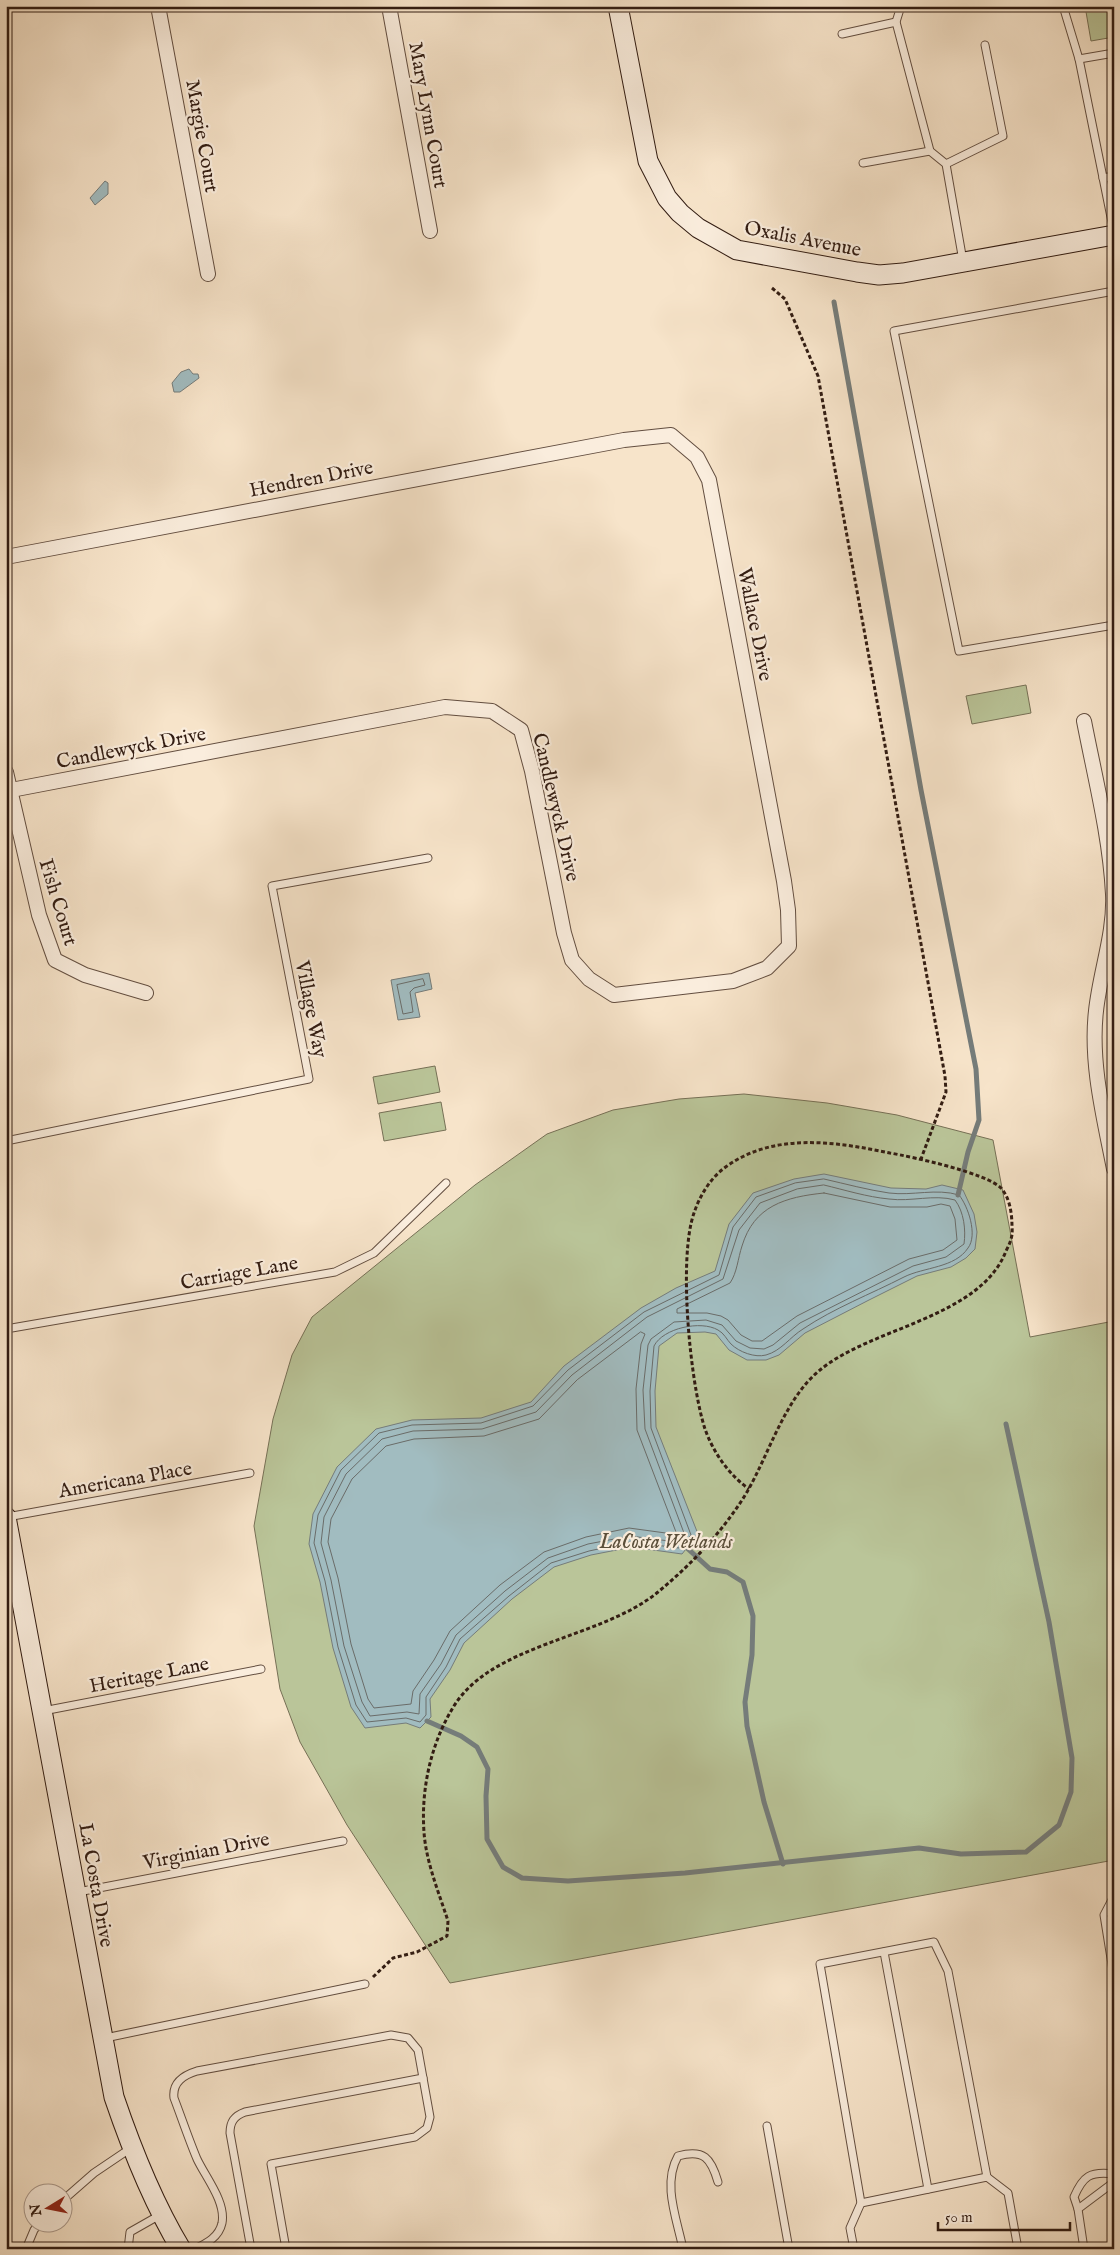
<svg xmlns="http://www.w3.org/2000/svg" width="1120" height="2255" viewBox="0 0 1120 2255" font-family="'IM FELL English',serif">
<rect width="100%" height="100%" fill="#f7e4ca"/>
<filter id="stains"><feTurbulence type="fractalNoise" baseFrequency=".004" numOctaves="4"/><feColorMatrix values="0 0 0 0 .2 0 0 0 0 .09 0 0 0 0 .02 0 0 0 .5 -.17"/></filter>
<radialGradient id="worn" r=".72"><stop offset=".6" stop-color="#630" stop-opacity="0"/><stop offset="1" stop-color="#630" stop-opacity=".3"/></radialGradient>
<!-- green -->
<g fill="#bac599" stroke="#767056">
<path d="M 1085,6 L 1114,6 L 1114,37 L 1091,41 Z"/>
<path d="M 1026,685 L 1031,713 L 972,724 L 966,696 Z"/>
<path d="M 435,1066 L 440,1092 L 378,1104 L 373,1077 Z"/>
<path d="M 744,1094 L 827,1103 L 897,1115 L 993,1140 L 1030,1337 L 1114,1321 L 1114,1769 L 1109,1766 L 1114,1791 L 1114,1860 L 450,1983 L 347,1825 L 300,1742 L 280,1689 L 254,1526 L 273,1419 L 292,1355 L 312,1317 L 475,1185 L 547,1134 L 613,1110 L 679,1099 Z"/>
<path d="M 441,1102 L 446,1130 L 384,1141 L 379,1113 Z"/>
</g>
<!-- water -->
<g fill="#a1bcc0" stroke="#757c7a">
<path d="M 105,181 L 108,183 L 108,194 L 95,205 L 90,198 Z"/>
<path d="M 189,369 L 193,374 L 198,374 L 199,378 L 180,392 L 174,392 L 172,383 L 181,372 Z"/>
<path d="M 429,973 L 432,989 L 415,993 L 420,1017 L 398,1020 L 391,980 Z"/>
<path d="M 824,1174 L 891,1188 L 926,1189 L 942,1185 L 963,1190 L 974,1214 L 977,1232 L 975,1249 L 966,1258 L 951,1267 L 917,1276 L 869,1300 L 805,1333 L 779,1355 L 766,1360 L 747,1360 L 729,1350 L 716,1334 L 705,1332 L 677,1333 L 659,1346 L 655,1391 L 656,1427 L 698,1534 L 682,1554 L 632,1547 L 591,1555 L 554,1567 L 512,1599 L 464,1643 L 450,1670 L 430,1699 L 431,1717 L 420,1728 L 406,1723 L 365,1728 L 351,1707 L 333,1648 L 320,1582 L 309,1544 L 313,1514 L 337,1467 L 376,1429 L 412,1420 L 481,1418 L 531,1402 L 564,1366 L 641,1308 L 676,1288 L 715,1271 L 729,1224 L 753,1193 L 794,1179 Z"/>
</g>
<g fill="none" stroke-linecap="round" stroke-linejoin="round">
<!-- shore -->
<g stroke="#6a6c69" stroke-width="1">
<path d="M 423,979 L 425,985 L 414,988 L 410,992 L 413,1012 L 403,1014 L 397,985 Z"/>
<path d="M 824,1179 C 846,1184 868,1190 889,1193 C 913,1196 936,1188 959,1195 C 968,1206 978,1235 968,1248 C 955,1268 924,1267 904,1277 C 871,1294 834,1308 803,1329 C 790,1337 781,1351 766,1355 C 755,1358 739,1352 731,1344 C 727,1340 724,1333 718,1330 C 701,1320 663,1328 654,1346 L 650,1391 L 651,1428 L 691,1535 L 679,1548 L 631,1542 L 589,1551 L 551,1563 L 509,1596 L 460,1639 L 446,1667 L 426,1697 L 426,1715 L 420,1722 L 406,1718 L 367,1722 L 356,1705 L 338,1647 L 325,1581 L 314,1543 L 318,1515 L 341,1470 L 379,1433 L 412,1425 L 481,1423 L 533,1406 L 568,1370 L 644,1312 L 719,1275 L 733,1227 L 756,1197 L 795,1183 Z"/>
<path d="M 824,1185 C 845,1190 867,1197 889,1199 C 911,1202 934,1194 955,1200 C 964,1212 966,1230 964,1244 L 946,1257 L 913,1266 L 800,1323 L 773,1345 L 764,1349 L 750,1348 L 736,1341 L 722,1325 L 706,1320 L 674,1322 L 651,1339 L 648,1345 L 643,1390 L 645,1429 L 684,1533 L 677,1542 L 630,1536 L 588,1544 L 548,1558 L 505,1591 L 456,1635 L 441,1664 L 420,1694 L 419,1714 L 407,1712 L 370,1716 L 362,1702 L 344,1646 L 331,1580 L 321,1543 L 324,1517 L 346,1474 L 382,1439 L 413,1431 L 482,1429 L 536,1412 L 572,1375 L 647,1317 L 723,1279 L 739,1230 L 760,1203 L 797,1189 Z"/>
<path d="M 824,1193 L 890,1207 L 927,1207 L 941,1204 L 950,1206 L 955,1219 L 957,1240 L 943,1250 L 909,1259 L 797,1316 L 762,1341 L 752,1341 L 741,1335 L 728,1320 L 721,1316 L 707,1313 L 677,1313 L 677,1309 L 730,1283 C 737,1273 738,1258 742,1246 C 754,1206 785,1197 824,1193 Z"/>
<path d="M 641,1332 L 645,1334 L 641,1344 L 636,1389 L 637,1430 L 676,1532 L 673,1534 L 629,1528 L 586,1537 L 544,1552 L 500,1585 L 450,1631 L 434,1660 L 413,1691 L 411,1704 L 374,1708 L 368,1699 L 351,1644 L 338,1578 L 328,1542 L 331,1519 L 352,1479 L 386,1446 L 414,1439 L 484,1436 L 539,1419 L 577,1380 Z"/>
</g>
<!-- stream -->
<g stroke="#757c7a" stroke-width="5">
<path d="M 834,302 L 921,790 L 976,1069 L 979,1120 L 968,1152 L 958,1195"/>
<path d="M 687,1548 L 710,1569 L 727,1572 L 743,1582 L 753,1616 L 752,1655 L 745,1702 L 747,1726 L 764,1802 L 783,1864"/>
<path d="M 427,1721 L 461,1736 L 477,1747 L 488,1769 L 486,1796 L 487,1839 L 503,1867 L 522,1878 L 568,1881 L 685,1873 L 919,1848 L 961,1854 L 1026,1852 L 1059,1825 L 1071,1792 L 1072,1758 L 1049,1622 L 1006,1424"/>
</g>
<!-- lane casing -->
<g stroke="#634e40" stroke-width="9">
<g id="lane">
<path d="M 901,6 L 896,22 L 930,151 L 946,164 L 963,261"/>
<path d="M 1063,6 L 1079,59 L 1114,232"/>
<path d="M 842,34 L 896,22"/>
<path d="M 1079,59 L 1114,53"/>
<path d="M 863,163 L 930,151"/>
<path d="M 946,164 L 1003,136 L 985,45"/>
<path d="M 1103,178 L 1114,176"/>
<path d="M 1114,291 L 894,331 L 959,651 L 1114,625"/>
<path d="M 6,1141 L 309,1079 L 272,886 L 428,858"/>
<path d="M 6,1329 L 335,1272 L 374,1253 L 446,1183"/>
<path d="M 7,1517 L 250,1473"/>
<path d="M 43,1711 L 261,1669"/>
<path d="M 78,1892 L 343,1841"/>
<path d="M 1114,1896 L 1104,1915 L 1114,1977"/>
<path d="M 884,1952 L 928,2189"/>
<path d="M 105,2038 L 365,1984"/>
<path d="M 767,2126 L 789,2249"/>
<path d="M 62,2201 L 94,2173 L 131,2148"/>
<path d="M 861,2203 L 987,2177 L 1008,2193 L 1018,2249"/>
<path d="M 1078,2209 L 1074,2197 C 1083,2176 1090,2171 1114,2174"/>
<path d="M 26,2249 L 34,2230 L 40,2222"/>
<path d="M 128,2249 L 130,2232 L 160,2215"/>
<path d="M 195,2249 C 207,2243 219,2237 222,2223 C 226,2202 206,2178 197,2159 C 189,2140 182,2119 174,2098 C 172,2082 184,2075 197,2071 L 391,2035 L 408,2038 L 418,2050 L 430,2117 L 427,2128 L 415,2137 L 271,2164 L 286,2249"/>
<path d="M 251,2249 L 230,2133 C 230,2122 234,2116 245,2112 L 423,2078"/>
<path d="M 683,2249 C 677,2219 662,2184 678,2156 C 704,2149 711,2158 718,2182"/>
<path d="M 854,2249 L 850,2228 L 861,2203 L 820,1964 L 934,1942 L 948,1971 L 987,2177"/>
<path d="M 1084,2249 L 1078,2209 L 1114,2182"/>
</g>
</g>
<!-- street casing -->
<g stroke="#634e40" stroke-width="16">
<g id="street">
<path d="M 158,6 L 208,274"/>
<path d="M 389,6 L 430,231"/>
<path d="M 6,557 L 624,440 L 671,435 L 697,457 L 709,480 L 784,881 L 788,910 L 789,946 L 767,968 L 733,981 L 614,995 L 589,979 L 572,960 L 564,933 L 532,771 L 521,730 L 492,711 L 445,707 L 6,791"/>
<path d="M 1084,721 C 1095,778 1110,836 1113,894 C 1115,933 1100,972 1096,1011 C 1090,1063 1104,1118 1114,1169"/>
<path d="M 6,772 L 39,915 L 55,960 L 85,975 L 146,993"/>
</g>
</g>
<!-- secondary casing -->
<g stroke="#321c12" stroke-width="21">
<g id="secondary">
<path d="M 618,6 L 648,161 L 667,198 L 680,213 L 698,228 L 737,250 L 857,272 L 879,275 L 903,273 L 1114,235"/>
<path d="M 6,1517 L 114,2097 C 132,2150 152,2201 181,2249"/>
</g>
</g>
<!-- path -->
<g stroke="#321c12" stroke-width="3" stroke-dasharray="4 2.5" stroke-linecap="butt">
<path d="M 772,288 L 785,299 L 818,376 L 945,1076 L 946,1092 L 921,1159"/>
<path d="M 373,1977 L 393,1958 L 417,1952 L 447,1936 L 448,1921 C 439,1893 426,1862 424,1832 C 421,1791 430,1747 451,1711 C 488,1643 600,1640 658,1592 C 692,1564 725,1529 747,1492 C 769,1454 785,1398 820,1370 C 872,1327 980,1318 1006,1251 C 1010,1243 1013,1237 1012,1227 C 1012,1214 1010,1198 1001,1188 C 986,1173 913,1157 890,1153 C 837,1142 775,1132 727,1166 C 711,1177 700,1195 694,1213 C 678,1258 690,1383 705,1429 C 713,1452 729,1475 749,1489"/>
</g>
<!-- lane -->
<use href="#lane" stroke="#faeddd" stroke-width="7"/>
<!-- street -->
<use href="#street" stroke="#faeddd" stroke-width="14"/>
<!-- secondary -->
<use href="#secondary" stroke="#faeddd" stroke-width="19"/>
</g>
<g text-anchor="middle" stroke-width="4.5" stroke-linejoin="round" paint-order="stroke">
<!-- street labels -->
<g font-size="20" fill="#321c12" stroke="#faeddd">
<text transform="translate(429 115) rotate(80)" y="7">Mary Lynn Court</text>
<text transform="translate(203 136) rotate(80)" y="7">Margie Court</text>
<text transform="translate(803 238) rotate(11)" y="7">Oxalis Avenue</text>
<text transform="translate(311 478) rotate(-11)" y="7">Hendren Drive</text>
<text transform="translate(756 624) rotate(79)" y="7">Wallace Drive</text>
<text transform="translate(131 747) rotate(-11)" y="7">Candlewyck Drive</text>
<text transform="translate(557 807) rotate(77)" y="7">Candlewyck Drive</text>
<text transform="translate(59 902) rotate(73)" y="7">Fish Court</text>
<text transform="translate(312 1009) rotate(79)" y="7">Village Way</text>
<text transform="translate(239 1272) rotate(-10)" y="7">Carriage Lane</text>
<text transform="translate(125 1479) rotate(-10)" y="7">Americana Place</text>
<text transform="translate(149 1674) rotate(-11)" y="7">Heritage Lane</text>
<text transform="translate(206 1850) rotate(-11)" y="7">Virginian Drive</text>
<text transform="translate(97 1885) rotate(80)" y="7">La Costa Drive</text>
</g>
<!-- park labels -->
<g font-size="20" font-style="italic" fill="#5b4f3a" stroke="#faeddd">
<text x="666" y="1548">LaCosta Wetlands</text>
</g>
</g>
<!-- margin -->
<rect width="1120" height="2255" fill="none" stroke="#f7e4ca" stroke-width="25"/>
<rect x="8" y="8" width="1105" height="2240" fill="none" stroke="#321c12" stroke-width="2.5"/>
<rect x="12" y="12" width="1095" height="2230" fill="none" stroke="#321c12"/>
<!-- north arrow -->
<g transform="translate(48 2208) rotate(260)"><circle r="24" fill="#faeddd" stroke="#aa998c"/>
<path d="M0-4L9 19L0 12L-9 19Z" fill="#8f2418"/>
<text y="-8" font-size="14" font-weight="bold" text-anchor="middle" fill="#321c12">N</text>
</g>
<!-- scale -->
<path d="M938 2222v8h132v-8" fill="none" stroke="#321c12" stroke-width="2.5"/>
<text x="945" y="2222" font-size="15" fill="#321c12" stroke="#faeddd" stroke-width="4" paint-order="stroke">50 m</text>
<rect width="100%" height="100%" filter="url(#stains)"/>
<rect width="100%" height="100%" fill="url(#worn)"/>
</svg>
